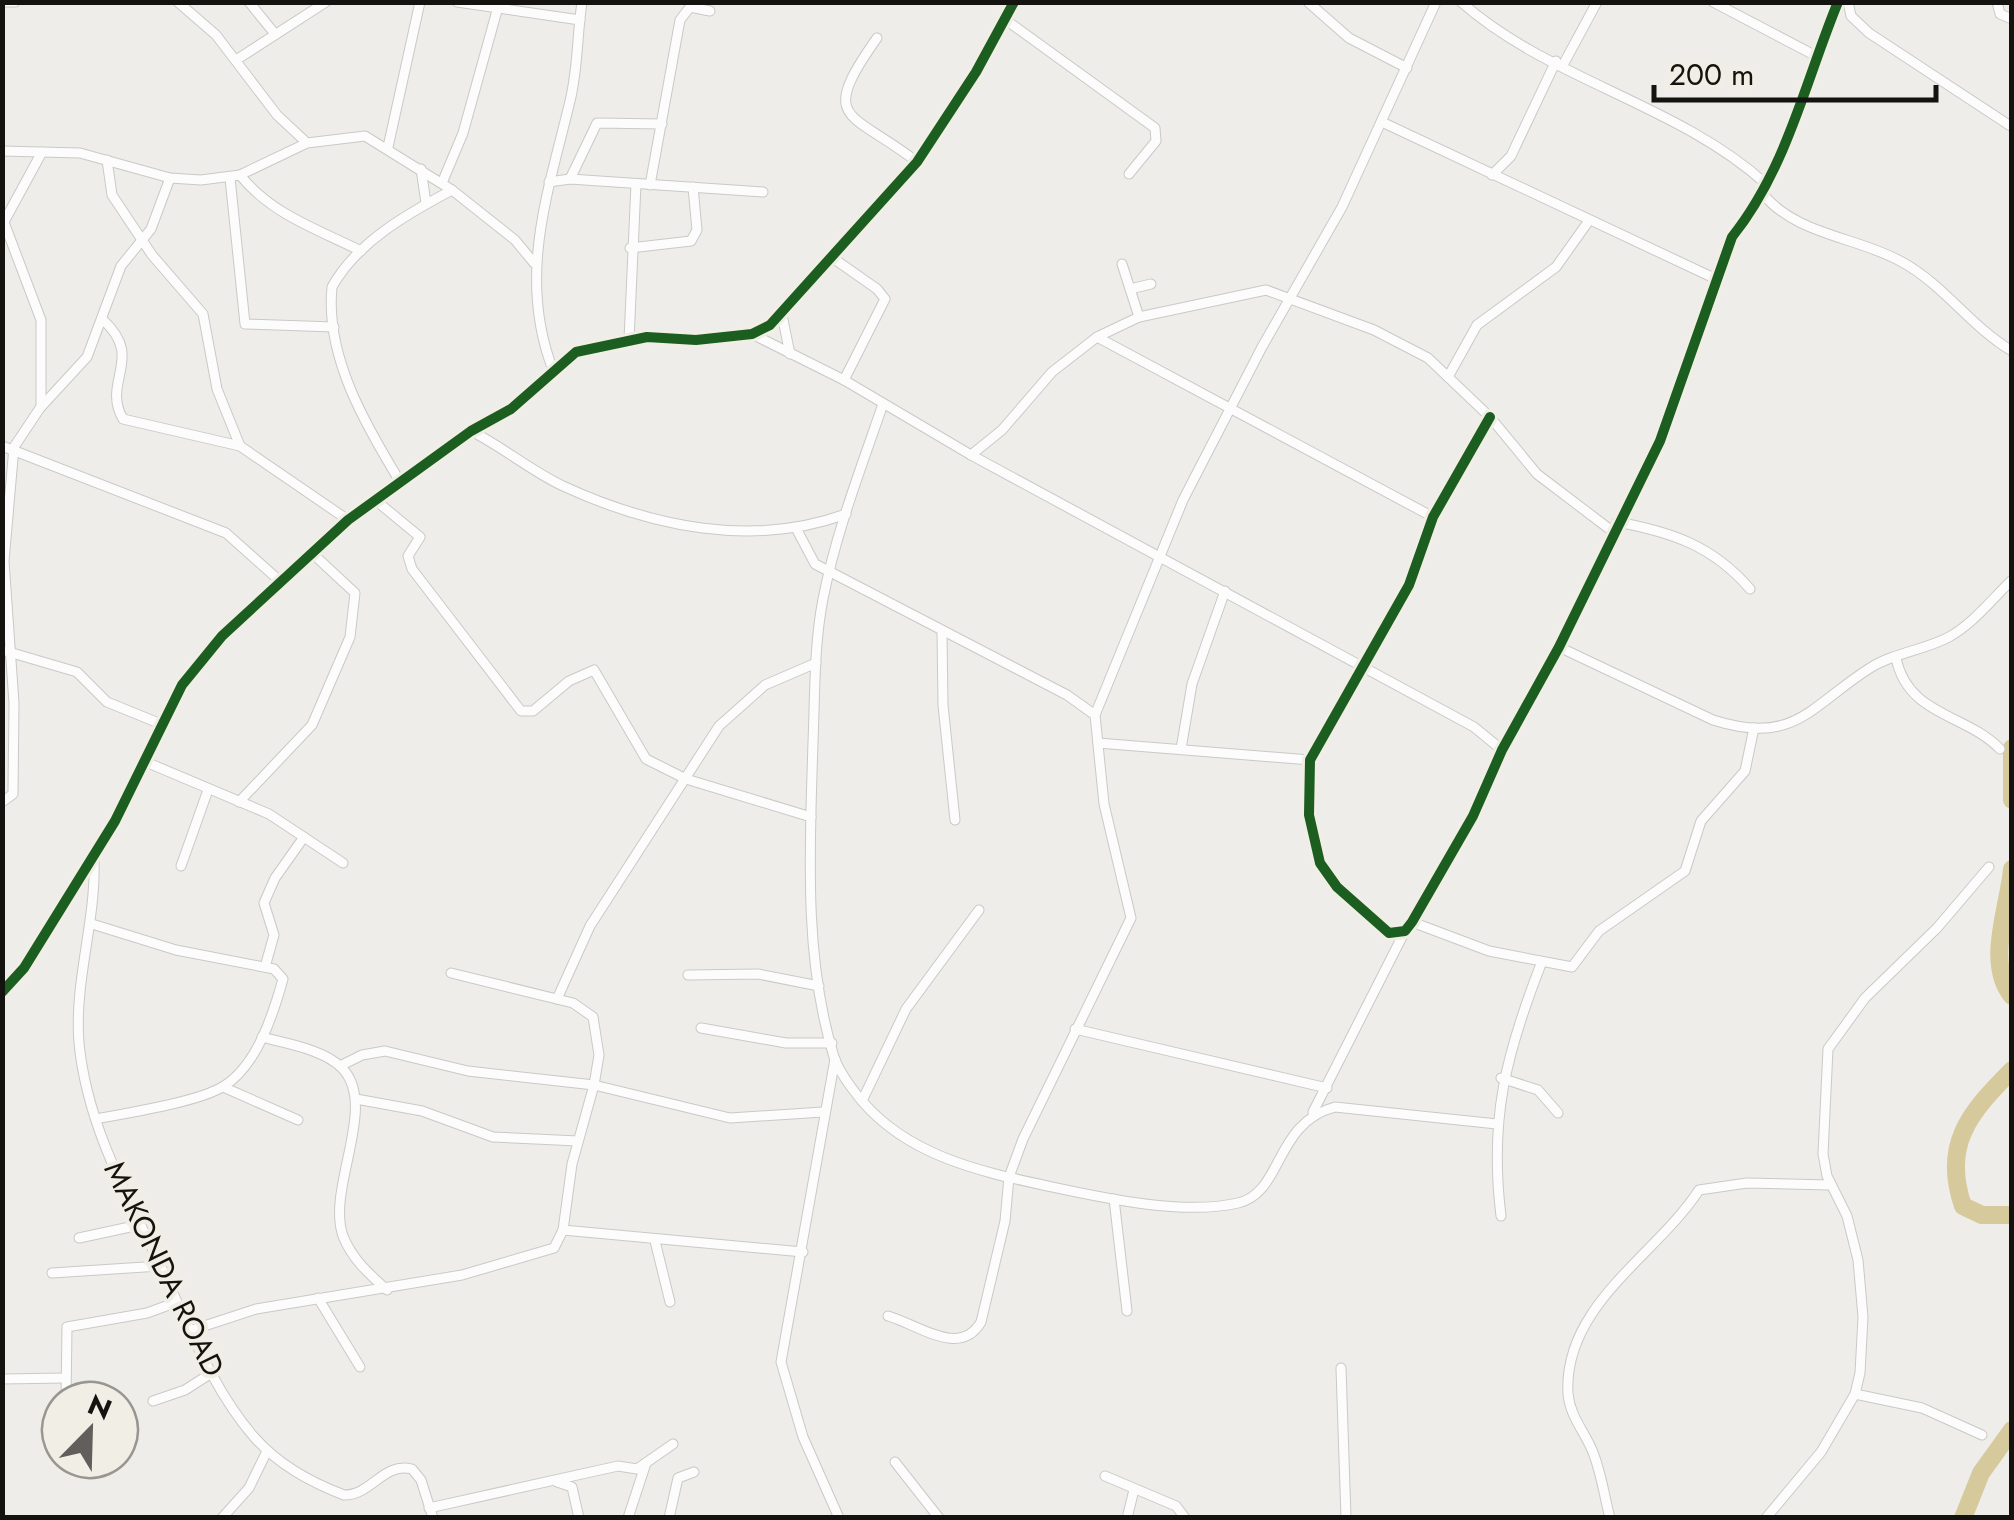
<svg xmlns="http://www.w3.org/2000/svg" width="2014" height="1520" viewBox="0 0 2014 1520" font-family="Jost,sans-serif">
<rect width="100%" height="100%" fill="#eeede9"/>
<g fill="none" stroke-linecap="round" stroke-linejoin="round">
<!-- river -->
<g stroke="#d6c99b" stroke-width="18">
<path d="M 2012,748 L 2012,800"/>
<path d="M 2012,869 C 2009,906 1985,963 2012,996"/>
<path d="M 2012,1070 C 1969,1113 1942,1145 1963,1206 L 1982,1215 L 2012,1215"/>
<path d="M 1963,1518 L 1981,1473 L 2012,1430"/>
</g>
<!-- minor casing -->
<g stroke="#cac9c6" stroke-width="11">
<g id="minor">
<path d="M 3,2 L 15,2"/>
<path d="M 178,2 L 216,35 L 277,115 L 307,143"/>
<path d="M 249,2 L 275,34"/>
<path d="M 457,2 L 580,20"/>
<path d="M 1308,2 L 1349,38 L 1407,68"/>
<path d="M 1461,2 C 1549,80 1678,104 1766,184"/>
<path d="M 1713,2 L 1816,56"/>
<path d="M 1848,2 L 1851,16 L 1869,33 L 2012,127"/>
<path d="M 1997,2 L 2000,14 L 2012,19"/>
<path d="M 1006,20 L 1155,128 L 1156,141 L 1129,174"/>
<path d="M 877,38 C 817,123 850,110 917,162"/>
<path d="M 236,60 L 326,2"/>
<path d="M 1563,65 L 1597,2"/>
<path d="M 1384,123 L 1716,279"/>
<path d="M 388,147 L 420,2"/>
<path d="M 2,151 L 80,153 L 170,178 L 201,180 L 240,175 L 307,143 L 365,136 L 452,190 L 515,240 L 534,263"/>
<path d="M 107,160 L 112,195 L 152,255 L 203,314 L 217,389 L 240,446"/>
<path d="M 421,169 L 426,203"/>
<path d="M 240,175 C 271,214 317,229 361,251"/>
<path d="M 1492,175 L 1511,156 L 1556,61"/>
<path d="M 230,178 L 245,324 L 334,327"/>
<path d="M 570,179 L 597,123 L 662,124"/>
<path d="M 549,182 L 570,179 L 763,192"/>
<path d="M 442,183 L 463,133 L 498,7"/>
<path d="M 650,185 L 680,20 L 690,7 L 710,11"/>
<path d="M 1763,194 C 1796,235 1858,237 1902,262 C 1944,285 1970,326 2012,351"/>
<path d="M 2,217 L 41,320 L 41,406"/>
<path d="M 5,220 L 42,152"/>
<path d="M 630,248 L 691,241 L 697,230 L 693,187"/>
<path d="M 830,256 L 877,289 L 885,299 L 844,380"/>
<path d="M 1122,264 L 1139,317"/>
<path d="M 1130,289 L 1151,284"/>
<path d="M 781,310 L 790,354"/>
<path d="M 102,319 C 146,358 101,381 123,419 L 240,446 L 348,520"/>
<path d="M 752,334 L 844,380 L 971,455 L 1474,727 L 1502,750"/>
<path d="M 1097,337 L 1433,517"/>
<path d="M 629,340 L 636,184"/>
<path d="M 553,370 C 517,277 548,193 570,101 C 578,69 577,35 582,2"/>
<path d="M 1448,377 L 1477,325 L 1556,267 L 1588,222"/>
<path d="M 883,404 C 861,468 836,532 823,599 C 814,645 815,694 813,742 C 810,845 803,957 834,1057 C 839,1071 852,1089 862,1101 C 908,1155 978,1171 1043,1185 C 1099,1197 1182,1216 1238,1203 C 1283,1193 1274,1123 1335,1107 L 1497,1124"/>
<path d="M 1490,417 L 1433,517 L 1409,585 L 1310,760 L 1309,815 L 1320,863 L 1337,887 L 1389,933 L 1405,931 L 1412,922 L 1473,816 L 1502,750 L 1559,647 L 1660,441 L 1732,237 C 1787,168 1805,82 1838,2"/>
<path d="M 471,431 C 503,447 531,471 563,486 C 652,527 753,548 846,514"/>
<path d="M 2,446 L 226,533 L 281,582"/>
<path d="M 971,455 L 1002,430 L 1052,372 L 1097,337 L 1139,317 L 1266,290 L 1374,330 L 1428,358 L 1490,417 L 1537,474 L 1612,531"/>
<path d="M 399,480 C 365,424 325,356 332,287 C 357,242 407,214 452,190"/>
<path d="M 374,499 L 420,537 L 408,556 L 412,569 L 521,711 L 533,711 L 569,681 L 594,670 L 646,759 L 686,779 L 811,817"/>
<path d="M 1617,522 C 1672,532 1713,546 1750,589"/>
<path d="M 797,530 L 815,564 L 1067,695 L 1095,715 L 1104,804 L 1131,918 L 1023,1139 L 1009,1177 L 1005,1221 L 981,1322 C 960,1358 919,1325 888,1316"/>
<path d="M 942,633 L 943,705 L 955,820"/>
<path d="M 1559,647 L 1713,720 C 1795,746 1810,706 1870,668 C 1893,653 1925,650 1949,637 C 1974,623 1992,599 2012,580"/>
<path d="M 2,650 L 77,672 L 107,702 L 161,724"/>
<path d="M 1896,658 C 1908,716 1965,713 2000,749"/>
<path d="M 1095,715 L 1183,500 L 1262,347 L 1342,207 L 1436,2"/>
<path d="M 1098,743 L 1310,760"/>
<path d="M 1181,749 L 1192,684 L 1225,591"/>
<path d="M 146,762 L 269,814 L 343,863"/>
<path d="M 2,802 L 13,794 L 14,703 L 4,561 L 14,447 L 40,408 L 87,357 L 121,266 L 151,229 L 170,178"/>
<path d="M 239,802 L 312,725 L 350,637 L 355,593 L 312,553"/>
<path d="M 94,861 C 96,922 74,981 79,1043 C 87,1126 128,1197 163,1271 C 189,1327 214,1392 255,1438 C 278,1464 312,1483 344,1495 C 372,1495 383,1462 412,1469 L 421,1480 L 433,1518"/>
<path d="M 181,866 L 208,790"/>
<path d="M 1412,922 L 1489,951 L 1572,967 L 1599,931 L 1685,871 L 1701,821 L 1745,771 L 1754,728"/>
<path d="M 92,924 L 176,950 L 274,969 L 283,979 C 273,1015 257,1065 224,1086 C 199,1102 127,1113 96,1119"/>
<path d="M 265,967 L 274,935 L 264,903 L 275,878 L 304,837"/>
<path d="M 688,975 L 758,974 L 819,986"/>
<path d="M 2,992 L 24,968 L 115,821 L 182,685 L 222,636 L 348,520 L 471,431 L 511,409 L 576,352 L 647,337 L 696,340 L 752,334 L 770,325 L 917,162 L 976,72 L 1014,2"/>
<path d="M 557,999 L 590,926 L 719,726 L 765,685 L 816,663"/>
<path d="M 701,1028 L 786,1043 L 832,1043"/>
<path d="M 1075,1029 L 1327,1088"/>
<path d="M 262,1037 C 287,1044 323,1049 342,1068 C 379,1106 326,1188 343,1236 C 352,1259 369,1274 387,1290"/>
<path d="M 835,1059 L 781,1362 L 803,1437 L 839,1518"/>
<path d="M 340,1066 L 362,1055 L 385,1051 L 468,1071 L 594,1085 L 730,1118 L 823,1112"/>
<path d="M 1501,1078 L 1538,1090 L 1558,1113"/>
<path d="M 223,1087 L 298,1120"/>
<path d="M 356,1099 L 422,1111 L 493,1137 L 578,1141"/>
<path d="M 862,1101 L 906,1009 L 979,910"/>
<path d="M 1313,1112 L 1405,931"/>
<path d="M 1114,1199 L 1127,1311"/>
<path d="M 1501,1216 C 1489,1119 1506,1054 1541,964"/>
<path d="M 563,1230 L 803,1252"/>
<path d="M 79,1238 L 139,1225"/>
<path d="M 655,1241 L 670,1302"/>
<path d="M 52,1273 L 160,1266"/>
<path d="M 318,1298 L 360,1367"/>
<path d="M 192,1330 L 256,1309 L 462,1275 L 554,1248 L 563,1230 L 572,1164 L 594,1085 L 599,1055 L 593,1017 L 573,1003 L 451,973"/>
<path d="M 1341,1368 L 1346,1518"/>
<path d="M 2,1379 L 65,1378"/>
<path d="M 1855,1394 L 1922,1408 L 1982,1435"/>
<path d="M 66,1400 L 67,1327 L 147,1313 L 177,1302"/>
<path d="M 153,1401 L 185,1390 L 213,1372"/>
<path d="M 895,1462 L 939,1518"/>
<path d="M 1105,1476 L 1176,1506 L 1185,1518"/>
<path d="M 557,1482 L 572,1487 L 579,1518"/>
<path d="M 429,1508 L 618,1466 L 637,1469 L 673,1444"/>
<path d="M 222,1518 L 249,1488 L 267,1451"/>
<path d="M 628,1518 L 646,1463"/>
<path d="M 669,1518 L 678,1478 L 694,1472"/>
<path d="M 1127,1518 L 1134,1490"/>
<path d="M 1610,1518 C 1604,1495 1601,1471 1592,1450 C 1584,1431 1570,1416 1568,1394 C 1563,1305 1657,1255 1699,1190 L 1747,1183 L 1830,1185"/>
<path d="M 1766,1518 L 1821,1452 L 1855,1394 L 1860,1373 L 1863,1317 L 1858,1260 L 1847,1216 L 1827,1176 L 1823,1154 L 1828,1049 L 1865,998 L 1937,928 L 1989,867"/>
</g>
</g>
<!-- minor -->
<use href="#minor" stroke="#fcfcfc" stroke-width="9"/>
<!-- cycleway casing -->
<g stroke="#f1eee6" stroke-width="16">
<g id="cycleway">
<path d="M 1490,417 L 1433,517 L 1409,585 L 1310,760 L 1309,815 L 1320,863 L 1337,887 L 1389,933 L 1405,931 L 1412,922 L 1473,816 L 1502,750 L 1559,647 L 1660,441 L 1732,237 C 1787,168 1805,82 1838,2"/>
<path d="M 2,992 L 24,968 L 115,821 L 182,685 L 222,636 L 348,520 L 471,431 L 511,409 L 576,352 L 647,337 L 696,340 L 752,334 L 770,325 L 917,162 L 976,72 L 1014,2"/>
</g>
</g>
<!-- cycleway -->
<use href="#cycleway" stroke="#1b5e20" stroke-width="10"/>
</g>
<g text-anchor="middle" stroke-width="8" stroke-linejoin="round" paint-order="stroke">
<!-- street labels -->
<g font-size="30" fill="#141310" stroke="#f1eee6">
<text transform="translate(164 1269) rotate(64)" y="10">MAKONDA ROAD</text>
</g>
</g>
<!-- border -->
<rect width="2014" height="1520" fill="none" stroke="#141310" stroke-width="10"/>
<!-- north arrow -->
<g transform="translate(90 1430) rotate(23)"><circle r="48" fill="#f1eee6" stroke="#999690" stroke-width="2.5"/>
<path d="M0-8L18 38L0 25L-18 38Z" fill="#605f5c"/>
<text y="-15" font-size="28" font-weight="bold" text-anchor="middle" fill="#141310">N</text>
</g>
<!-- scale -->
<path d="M1654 85v15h282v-15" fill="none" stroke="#141310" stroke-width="5"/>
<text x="1669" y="85" font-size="30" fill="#141310" stroke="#f1eee6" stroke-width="8" paint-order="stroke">200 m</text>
</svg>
